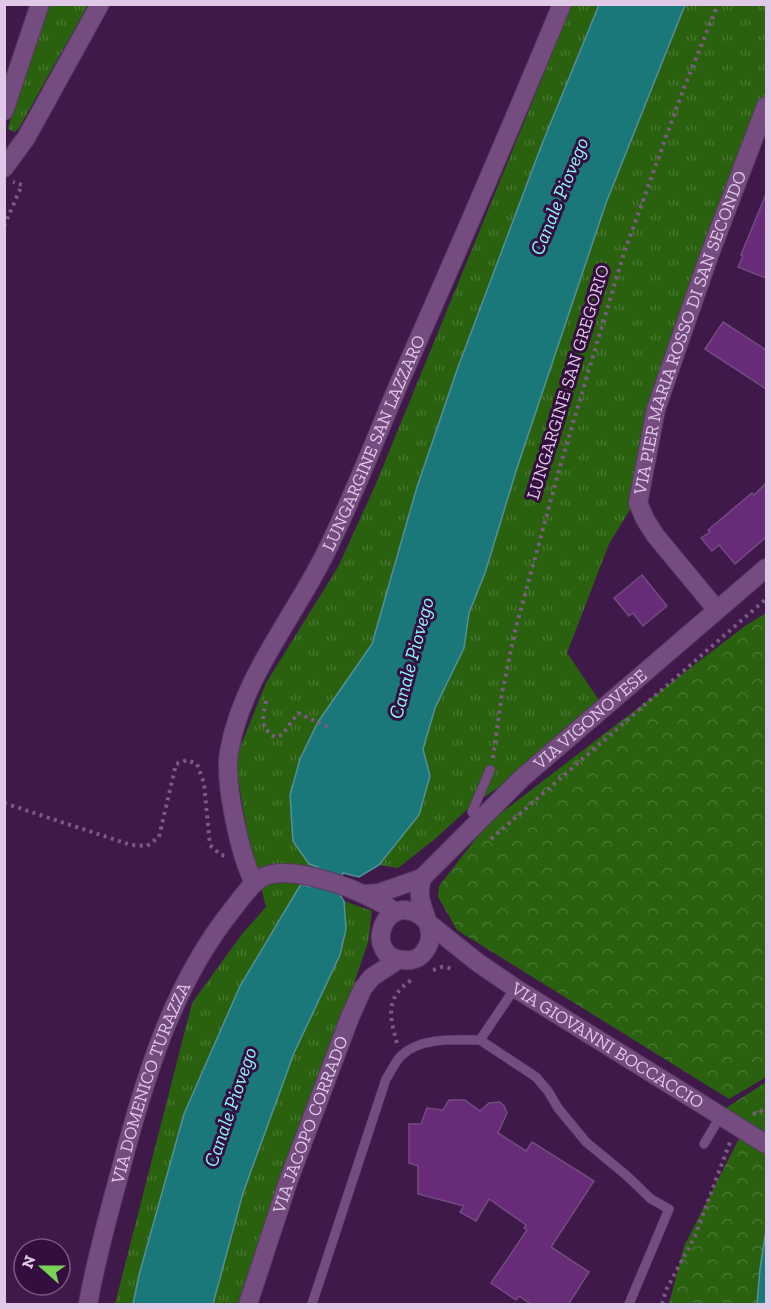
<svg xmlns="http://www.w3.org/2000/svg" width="771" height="1309" viewBox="0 0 771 1309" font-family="'Zilla Slab',serif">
<defs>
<pattern id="grass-tufts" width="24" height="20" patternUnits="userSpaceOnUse" patternTransform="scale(1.5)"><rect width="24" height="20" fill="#29610e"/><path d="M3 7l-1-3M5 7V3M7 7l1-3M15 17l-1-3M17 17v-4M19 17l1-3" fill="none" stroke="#487631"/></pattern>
<pattern id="forest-crowns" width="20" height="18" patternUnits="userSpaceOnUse" patternTransform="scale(1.5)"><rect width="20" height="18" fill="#29610e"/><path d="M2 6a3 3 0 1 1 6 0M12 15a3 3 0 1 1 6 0" fill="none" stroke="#487631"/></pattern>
</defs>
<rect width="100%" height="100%" fill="#3f194a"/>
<!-- grass -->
<g fill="url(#grass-tufts)">
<path d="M 47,5 L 88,5 L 19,128 L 15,132 L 8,129 L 9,124 Z"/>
<path d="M 572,5 L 599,5 L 542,144 L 457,370 L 417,487 L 372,644 L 319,722 L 300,759 L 309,864 L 318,867 L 310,888 L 301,884 L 240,986 L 184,1114 L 139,1275 L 133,1304 L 115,1304 L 192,1003 L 242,934 L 266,907 L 247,832 L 235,760 L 266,683 L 338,567 L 375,486 Z"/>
<path d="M 685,5 L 766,5 L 766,120 L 716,259 L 634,503 L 609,544 L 567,653 L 607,712 L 470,807 L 435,839 L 398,868 L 379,865 L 419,814 L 430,776 L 423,749 L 435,708 L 464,648 L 469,613 L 485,573 L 517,468 L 606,203 Z"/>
<path d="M 344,901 L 372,911 L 368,943 L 242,1304 L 213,1304 L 243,1193 L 294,1053 L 340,955 L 346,929 Z"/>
</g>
<!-- forest -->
<g fill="url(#forest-crowns)">
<path d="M 766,613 L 766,1077 L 729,1099 L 457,930 L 438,897 L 439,886 L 488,823 L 745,626 Z"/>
<path d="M 766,1082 L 766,1230 L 760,1269 L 757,1304 L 669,1304 L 684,1246 L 745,1127 L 720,1112 Z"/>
</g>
<!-- water -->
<g fill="#1a777a" stroke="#55909a" stroke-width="1.5">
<path d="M 599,5 L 685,5 L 606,203 L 517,468 L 485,573 L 469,613 L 464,648 L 435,708 L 423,749 L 430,776 L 419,815 L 379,865 L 359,877 L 343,873 L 337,891 L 344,901 L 346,929 L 340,955 L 294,1053 L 243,1193 L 213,1304 L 133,1304 L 139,1275 L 184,1114 L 240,986 L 301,884 L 310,887 L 318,867 L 309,864 L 293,841 L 290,795 L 300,759 L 318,722 L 372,644 L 417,487 L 457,370 L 542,144 Z"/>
<path d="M 766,1230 L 766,1304 L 757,1304 L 760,1269 Z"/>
</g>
<!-- building -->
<g fill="#672b78" stroke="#734b80" stroke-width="1.5">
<path d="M 766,194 L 766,278 L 738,267 L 743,256 L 741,255 Z"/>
<path d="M 723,322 L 766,350 L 766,389 L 705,349 Z"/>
<path d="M 766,483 L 766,537 L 735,564 L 719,545 L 712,551 L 701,538 L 710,532 L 708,530 L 752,493 L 754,495 Z"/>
<path d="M 642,575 L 667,606 L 643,626 L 633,613 L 629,616 L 614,598 Z"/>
<path d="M 449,1100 L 465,1100 L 480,1111 L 489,1103 L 500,1102 L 504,1106 L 507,1113 L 498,1133 L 526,1151 L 532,1142 L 594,1181 L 551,1247 L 589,1272 L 568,1305 L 532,1305 L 519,1296 L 516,1300 L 491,1283 L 527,1230 L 524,1228 L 526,1225 L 489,1199 L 476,1221 L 460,1212 L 464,1206 L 418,1194 L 418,1166 L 409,1163 L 409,1124 L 421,1124 L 427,1108 L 443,1110 Z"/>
</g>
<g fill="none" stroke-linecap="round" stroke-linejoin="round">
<!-- lane casing -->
<g stroke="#593862" stroke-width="10">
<g id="lane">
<path d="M 472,812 L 490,770"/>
<path d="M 480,1040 L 536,1077 L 548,1091 L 558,1108 L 586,1142 L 626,1175 L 651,1199 L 669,1209 L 629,1304"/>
<path d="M 704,1144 L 721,1115"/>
<path d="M 312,1304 L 386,1079 C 391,1072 395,1061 402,1055 C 421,1037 455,1040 480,1040 L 515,988"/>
</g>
</g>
<!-- street casing -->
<g stroke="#593862" stroke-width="20">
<g id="street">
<path d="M 4,111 L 40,4"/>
<path d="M 4,168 L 26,138 L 100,4"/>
<path id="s1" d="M 717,610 L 655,535 L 645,519 L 638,503 L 656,409 L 709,256 L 766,106"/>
<path id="s2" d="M 254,883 C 240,855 224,783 229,752 C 243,674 296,616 329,546 C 355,492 377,435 401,379 C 456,255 510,130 562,4"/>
</g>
</g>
<!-- secondary casing -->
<g stroke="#593862" stroke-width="20">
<g id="secondary">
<path d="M 422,878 C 421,884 419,890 420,896 C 422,915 439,934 424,952 C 420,958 412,961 404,960 C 360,958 385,884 426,920"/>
<path id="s3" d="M 365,894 L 379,893 L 422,878 L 522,778 L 766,568"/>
<path id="s4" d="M 427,922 L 477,962 L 515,988 L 766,1144"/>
<path id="s5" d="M 88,1304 C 96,1259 108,1216 120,1172 C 144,1080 172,985 232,910 C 241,899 250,884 263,877 C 292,862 371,893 395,912"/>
<path id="s6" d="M 248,1304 L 289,1179 L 350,1017 L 363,988 L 372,977 L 398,960"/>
</g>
</g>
<!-- path -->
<g stroke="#7b5b85" stroke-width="4" stroke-dasharray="3 4.5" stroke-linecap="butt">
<path d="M 4,226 L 22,185 L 13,182"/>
<path d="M 266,701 C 263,718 259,727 275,737 L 282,735 L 298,713 L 332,729"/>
<path d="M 493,758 L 502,693 L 515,631 L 561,463 L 624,253 L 682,93 L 718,4"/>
<path d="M 4,803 L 131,845 L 147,846 L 159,837 L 176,764 L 187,760 L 197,764 L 204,783 L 210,845 L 221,855 L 227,856"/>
<path d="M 491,839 L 766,599"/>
<path d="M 433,970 L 442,967 L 455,969"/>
<path d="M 397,1043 C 389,1015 385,997 413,979"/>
<path d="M 753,1114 L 766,1109"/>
<path d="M 662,1304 L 666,1290 L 695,1236 L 730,1142"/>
</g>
<!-- lane -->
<use href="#lane" stroke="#744c80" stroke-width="9"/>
<!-- street -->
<use href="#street" stroke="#744c80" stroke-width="18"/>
<!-- secondary -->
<use href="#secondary" stroke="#744c80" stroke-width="18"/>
</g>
<g text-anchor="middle" stroke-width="6" stroke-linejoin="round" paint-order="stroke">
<!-- street labels -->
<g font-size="18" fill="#dfc9e6" stroke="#340e3f">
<text dy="6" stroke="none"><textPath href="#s1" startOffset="312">VIA PIER MARIA ROSSO DI SAN SECONDO</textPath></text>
<text transform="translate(568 382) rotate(-73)" y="6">LUNGARGINE SAN GREGORIO</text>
<text dy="6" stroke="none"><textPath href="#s2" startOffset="477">LUNGARGINE SAN LAZZARO</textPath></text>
<text dy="6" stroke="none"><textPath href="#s3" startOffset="291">VIA VIGONOVESE</textPath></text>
<text dy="6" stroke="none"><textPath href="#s4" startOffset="219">VIA GIOVANNI BOCCACCIO</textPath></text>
<text dy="6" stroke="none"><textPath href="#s5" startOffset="230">VIA DOMENICO TURAZZA</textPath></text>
<text dy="6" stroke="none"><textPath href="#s6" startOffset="190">VIA JACOPO CORRADO</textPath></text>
</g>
<!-- water labels -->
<g font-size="20" font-style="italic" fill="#8cf7fb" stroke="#340e3f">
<text transform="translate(559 196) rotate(-68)" y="7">Canale Piovego</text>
<text transform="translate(411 658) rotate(-75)" y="7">Canale Piovego</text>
<text transform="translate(230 1107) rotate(-71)" y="7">Canale Piovego</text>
</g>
</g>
<!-- border -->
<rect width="771" height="1309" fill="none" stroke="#dfc9e6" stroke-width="12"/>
<!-- north arrow -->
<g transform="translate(42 1267) rotate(291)"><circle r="28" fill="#340e3f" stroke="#785982" stroke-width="1.5"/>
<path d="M0-4.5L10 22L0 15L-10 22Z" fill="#79d158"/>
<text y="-9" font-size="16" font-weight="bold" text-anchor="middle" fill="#dfc9e6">N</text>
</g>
</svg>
